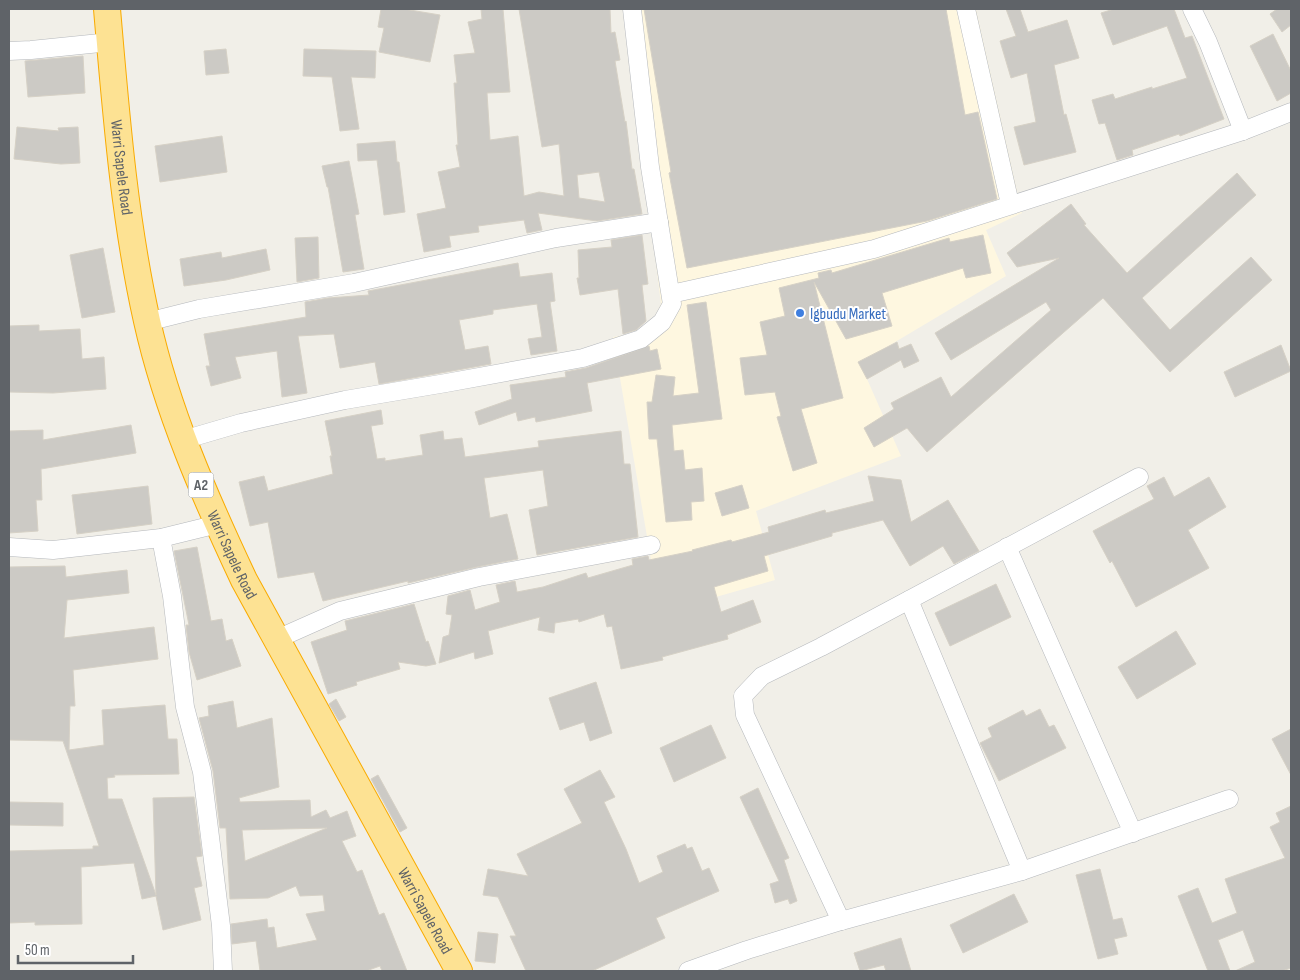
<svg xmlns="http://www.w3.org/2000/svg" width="1300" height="980" viewBox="0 0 1300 980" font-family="'Sofia Sans Condensed',sans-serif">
<rect width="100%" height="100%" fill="#f1efe8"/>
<!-- commercial -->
<path fill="#fef7e0" d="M 624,9 L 976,9 L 1022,213 L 986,230 L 1006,276 L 880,351 L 867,379 L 901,456 L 756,511 L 775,580 L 660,613 L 613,337 L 647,331 L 661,304 Z"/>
<!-- building -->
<g fill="#cccac5" stroke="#d6d1c6" fill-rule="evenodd">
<path d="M 381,9 L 404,9 L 440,15 L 430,62 L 379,52 L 384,28 L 378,27 Z"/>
<path d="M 481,9 L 503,9 L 510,92 L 487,93 L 490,140 L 518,136 L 524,196 L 539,192 L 564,196 L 559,144 L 542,147 L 519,9 L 610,9 L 611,33 L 615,32 L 620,60 L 615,61 L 625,122 L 626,121 L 632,169 L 634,169 L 642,214 L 597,221 L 538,213 L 542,230 L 527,233 L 524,220 L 478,226 L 479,232 L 449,236 L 451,247 L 424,252 L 417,214 L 446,208 L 438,172 L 460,167 L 456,145 L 458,145 L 454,83 L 457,83 L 454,55 L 475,53 L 468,22 L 482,19 ZM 599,172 L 605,202 L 579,198 L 577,175 Z"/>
<path d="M 644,9 L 946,9 L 965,115 L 978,112 L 997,199 L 927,221 L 687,268 L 669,173 L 671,172 Z"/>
<path d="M 1006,9 L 1020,9 L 1028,32 L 1067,20 L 1079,58 L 1054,65 L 1064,115 L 1066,114 L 1076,152 L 1024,165 L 1014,127 L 1036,122 L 1027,73 L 1011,78 L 1000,41 L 1016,36 Z"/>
<path d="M 1114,9 L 1174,9 L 1185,38 L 1192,36 L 1224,119 L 1180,136 L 1179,134 L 1132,150 L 1133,155 L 1117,160 L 1105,123 L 1099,124 L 1092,100 L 1113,94 L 1115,99 L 1152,87 L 1152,89 L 1187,78 L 1167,26 L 1113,45 L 1101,13 Z"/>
<path d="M 1277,9 L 1291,9 L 1291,25 L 1282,32 L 1270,14 Z"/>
<path d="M 1273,34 L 1291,71 L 1291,93 L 1277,101 L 1250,46 Z"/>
<path d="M 226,49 L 229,73 L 206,75 L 204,51 Z"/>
<path d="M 304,49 L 376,51 L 375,78 L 351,77 L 359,129 L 340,131 L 332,77 L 303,76 Z"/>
<path d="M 83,56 L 85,93 L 28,97 L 25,61 Z"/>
<path d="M 17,127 L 59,131 L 58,128 L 78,127 L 80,163 L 61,164 L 14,159 Z"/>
<path d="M 222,136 L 227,172 L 160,182 L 155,146 Z"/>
<path d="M 395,141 L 397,162 L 399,162 L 405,212 L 384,215 L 377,160 L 358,161 L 357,144 Z"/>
<path d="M 349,161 L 359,214 L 355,215 L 364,269 L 343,272 L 328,187 L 327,187 L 322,166 Z"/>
<path d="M 1237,173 L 1256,195 L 1142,298 L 1170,330 L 1251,257 L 1272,280 L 1170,372 L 1103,298 L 927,452 L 907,428 L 874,447 L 864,428 L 894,409 L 891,403 L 941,377 L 951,397 L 1051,310 L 1046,302 L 951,360 L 935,333 L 1059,258 L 1017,267 L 1007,253 L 1071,204 L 1086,224 L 1084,225 L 1127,273 Z"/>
<path d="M 642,235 L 648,284 L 642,285 L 646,321 L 636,330 L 623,334 L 618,289 L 580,295 L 577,278 L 579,278 L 578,250 L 612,247 L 611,240 Z"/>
<path d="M 983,235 L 991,273 L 966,278 L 963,268 L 882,293 L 892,326 L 846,339 L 814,282 L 843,398 L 801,409 L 817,463 L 793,471 L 777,417 L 781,416 L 775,392 L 745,395 L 740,358 L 767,355 L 760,322 L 785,316 L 779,288 L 819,278 L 818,273 L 831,270 L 832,273 L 949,238 L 950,242 Z"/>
<path d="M 318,237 L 319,278 L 297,282 L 295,238 Z"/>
<path d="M 103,248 L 115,312 L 82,318 L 70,255 Z"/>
<path d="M 266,249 L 270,270 L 226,280 L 184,286 L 180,259 L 221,252 L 222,258 Z"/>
<path d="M 518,263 L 520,277 L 552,273 L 555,301 L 550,302 L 557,351 L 531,355 L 528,339 L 542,337 L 537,304 L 493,310 L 493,314 L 459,320 L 465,350 L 488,346 L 491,364 L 379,384 L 375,362 L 340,368 L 334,334 L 298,336 L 307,393 L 282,397 L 277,351 L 235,357 L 241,378 L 211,386 L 206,366 L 210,366 L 204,334 L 306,317 L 305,302 L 328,298 L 369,295 L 368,291 Z"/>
<path d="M 706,302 L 722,419 L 672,425 L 674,451 L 683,450 L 685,470 L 702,468 L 704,501 L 691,502 L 692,520 L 666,522 L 657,439 L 649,439 L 647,402 L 652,402 L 656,375 L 675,377 L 673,396 L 699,393 L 687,305 Z"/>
<path d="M 39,325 L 39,331 L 80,329 L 82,359 L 104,357 L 106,389 L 53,393 L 9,392 L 9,326 Z"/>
<path d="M 897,342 L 899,349 L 911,344 L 919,361 L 904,368 L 901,360 L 867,379 L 858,362 Z"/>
<path d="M 1281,345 L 1291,371 L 1235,397 L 1224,372 Z"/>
<path d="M 649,346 L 650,351 L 657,349 L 661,369 L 587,383 L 592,411 L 536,422 L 535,417 L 518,421 L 516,412 L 479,425 L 475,412 L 512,399 L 510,385 L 566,377 L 565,372 L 586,368 Z"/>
<path d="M 381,410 L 383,424 L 371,426 L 377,459 L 385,458 L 385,461 L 423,455 L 420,435 L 443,431 L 444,440 L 462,438 L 465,457 L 539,447 L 538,441 L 621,431 L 624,464 L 630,464 L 638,537 L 537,555 L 529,510 L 548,506 L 543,470 L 484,478 L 490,518 L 507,514 L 518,559 L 477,567 L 408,583 L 408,581 L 323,601 L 314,572 L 278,578 L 268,522 L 250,526 L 239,482 L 264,476 L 268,491 L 333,474 L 330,456 L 332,456 L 325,421 Z"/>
<path d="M 131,425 L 136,453 L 41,469 L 42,500 L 36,500 L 38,531 L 9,533 L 9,431 L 43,430 L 43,440 Z"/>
<path d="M 868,476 L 901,480 L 911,522 L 948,500 L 979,551 L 954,564 L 943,546 L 910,566 L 883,520 L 832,533 L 832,536 L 764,556 L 768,571 L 714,587 L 721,612 L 753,600 L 761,622 L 727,635 L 728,639 L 662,657 L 663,660 L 621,669 L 612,626 L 607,627 L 604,614 L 579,622 L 578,619 L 555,623 L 554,633 L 538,630 L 540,617 L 488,631 L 493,654 L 475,659 L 474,652 L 439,663 L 443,637 L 449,635 L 452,615 L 446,614 L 448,596 L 470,590 L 475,610 L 500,602 L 496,585 L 515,581 L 517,592 L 543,587 L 586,573 L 588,578 L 633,565 L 632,559 L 648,556 L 649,560 L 693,551 L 692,550 L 731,540 L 732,542 L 769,532 L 768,527 L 825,510 L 826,513 L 874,501 Z"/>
<path d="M 1164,477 L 1174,497 L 1209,477 L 1226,507 L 1188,530 L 1209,568 L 1136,607 L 1112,561 L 1110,563 L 1093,531 L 1154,499 L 1147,486 Z"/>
<path d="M 742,485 L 749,508 L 722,516 L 715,493 Z"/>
<path d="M 148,486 L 152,524 L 77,534 L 72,495 Z"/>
<path d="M 197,547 L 211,621 L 222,619 L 226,641 L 232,639 L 241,666 L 197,680 L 189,652 L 186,625 L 189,625 L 174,551 Z"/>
<path d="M 65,566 L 66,577 L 127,570 L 129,593 L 67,600 L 64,638 L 154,627 L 158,659 L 73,670 L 75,706 L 70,706 L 69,750 L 104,745 L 102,710 L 165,705 L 168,739 L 177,739 L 179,774 L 114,775 L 115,777 L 107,778 L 108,799 L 122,799 L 156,895 L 153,798 L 194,797 L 202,856 L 196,857 L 202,886 L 194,888 L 201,920 L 163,930 L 156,896 L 142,899 L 134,863 L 81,867 L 82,924 L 35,925 L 35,922 L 9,923 L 9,851 L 93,849 L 93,846 L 99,846 L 63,741 L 9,740 L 9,567 Z"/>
<path d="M 996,584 L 1011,617 L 950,646 L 935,613 Z"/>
<path d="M 414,604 L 426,642 L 428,641 L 436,664 L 426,666 L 398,662 L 400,669 L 356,682 L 357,685 L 328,694 L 311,642 L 347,630 L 345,621 Z"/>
<path d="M 1176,631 L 1196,664 L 1137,699 L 1118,667 Z"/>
<path d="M 596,682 L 612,733 L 590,741 L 584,722 L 560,730 L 549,698 Z"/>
<path d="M 336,699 L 346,717 L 339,721 L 329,704 Z"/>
<path d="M 233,701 L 237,728 L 272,718 L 279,787 L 239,798 L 240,802 L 310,800 L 311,817 L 326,810 L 330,818 L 347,811 L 356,836 L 342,841 L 357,872 L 362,870 L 379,915 L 384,913 L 407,971 L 382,971 L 380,966 L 366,971 L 260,971 L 256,941 L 232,944 L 231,924 L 267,919 L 268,928 L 274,927 L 277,948 L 317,940 L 306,914 L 325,911 L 323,895 L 300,896 L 296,886 L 268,898 L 230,899 L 226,828 L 220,828 L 213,771 L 199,718 L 209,716 L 208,706 ZM 327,828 L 245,861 L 242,830 Z"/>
<path d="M 1040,709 L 1049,727 L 1054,725 L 1066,748 L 999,781 L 980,743 L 992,737 L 988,728 L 1023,710 L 1026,716 Z"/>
<path d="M 711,725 L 726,758 L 674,782 L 660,748 Z"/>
<path d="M 1291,729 L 1291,775 L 1272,739 Z"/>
<path d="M 600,770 L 615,797 L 604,802 L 626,849 L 639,883 L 663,872 L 657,856 L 685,844 L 687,849 L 692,847 L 702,871 L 709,868 L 719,891 L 656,918 L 665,938 L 592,971 L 526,971 L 510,936 L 516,936 L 498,897 L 483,895 L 488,869 L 528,876 L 517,854 L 582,823 L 564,789 Z"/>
<path d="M 378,775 L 407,828 L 400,832 L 371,779 Z"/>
<path d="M 758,788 L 789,858 L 784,860 L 797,901 L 790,904 L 788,899 L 775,903 L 770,884 L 779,881 L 740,797 Z"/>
<path d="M 9,802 L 63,803 L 63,826 L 9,825 Z"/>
<path d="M 1291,806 L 1291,968 L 1282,971 L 1235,971 L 1255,962 L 1243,930 L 1218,940 L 1230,971 L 1208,971 L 1178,896 L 1198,888 L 1212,923 L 1237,913 L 1225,879 L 1285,858 L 1270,827 L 1280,822 L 1276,813 Z"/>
<path d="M 1100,869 L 1113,920 L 1122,918 L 1127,936 L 1114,939 L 1118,954 L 1098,959 L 1076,875 Z"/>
<path d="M 1014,894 L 1028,922 L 963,953 L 950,925 Z"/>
<path d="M 478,932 L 498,934 L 495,963 L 475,961 Z"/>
<path d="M 901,938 L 911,971 L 886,971 L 884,965 L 860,971 L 854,953 Z"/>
</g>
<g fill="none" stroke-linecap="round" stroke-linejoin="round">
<!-- minor casing -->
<g stroke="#b5b8bc" stroke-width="19">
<g id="minor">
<path d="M 966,9 L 1010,204"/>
<path d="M 1192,9 L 1208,42 L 1243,131"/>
<path d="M 9,51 L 31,50 L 110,42"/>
<path d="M 671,294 L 874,249 L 1243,131 L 1291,112"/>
<path d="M 147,322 L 199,309 L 354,283 L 556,238 L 659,222"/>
<path d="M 183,440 L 241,423 L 345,400 L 446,383 L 583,358 L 641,339 L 662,322 L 672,304 L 650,167 L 632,9"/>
<path d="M 161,538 L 172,596 L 185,707 L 202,772 L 221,926 L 223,971"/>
<path d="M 9,547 L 53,550 L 161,538 L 218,524"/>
<path d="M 1007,547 L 1133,833"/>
<path d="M 909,600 L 1022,871"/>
<path d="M 277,639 L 340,611 L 479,577 L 651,545"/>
<path d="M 841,921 L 745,715 L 743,696 L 762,676 L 821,647 L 1139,477"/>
<path d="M 688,971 L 747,950 L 841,921 L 1022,871 L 1229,799"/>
</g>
</g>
<!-- highway casing -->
<g stroke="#f9ab00" stroke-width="28">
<g id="highway">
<path id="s1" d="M 107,9 C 116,113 124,218 147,321 C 167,411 205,497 244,580 L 459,971"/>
</g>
</g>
<!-- minor -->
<use href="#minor" stroke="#fff" stroke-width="18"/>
<!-- highway -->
<use href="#highway" stroke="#fde293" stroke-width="26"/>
</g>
<!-- markers -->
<circle fill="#3f7fe0" stroke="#fff" stroke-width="2" cx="800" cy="313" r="5"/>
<g text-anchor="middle" stroke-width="4" stroke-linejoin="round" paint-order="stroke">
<!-- shield labels -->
<rect fill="#fff" stroke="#8f9295" stroke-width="1" x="188.5" y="472.5" width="25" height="25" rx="4"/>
<g font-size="15" font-weight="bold" fill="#5f6368">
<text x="201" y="490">A2</text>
</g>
<!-- street labels -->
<g font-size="16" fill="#5f6368" stroke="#fff">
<text dy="6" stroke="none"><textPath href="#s1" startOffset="159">Warri Sapele Road</textPath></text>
<text dy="6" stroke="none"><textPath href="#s1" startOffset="564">Warri Sapele Road</textPath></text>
<text dy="6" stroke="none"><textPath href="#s1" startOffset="969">Warri Sapele Road</textPath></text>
</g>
<!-- shop labels -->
<g font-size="16" fill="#366cbe" stroke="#fff" text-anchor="start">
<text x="810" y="319">Igbudu Market</text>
</g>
</g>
<!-- border -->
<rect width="1300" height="980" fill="none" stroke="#5f6368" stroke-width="20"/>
<!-- scale -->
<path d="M18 955v8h115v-8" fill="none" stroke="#5f6368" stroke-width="2.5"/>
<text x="25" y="955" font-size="15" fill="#5f6368" stroke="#ffffff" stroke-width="4" paint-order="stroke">50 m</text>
</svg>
